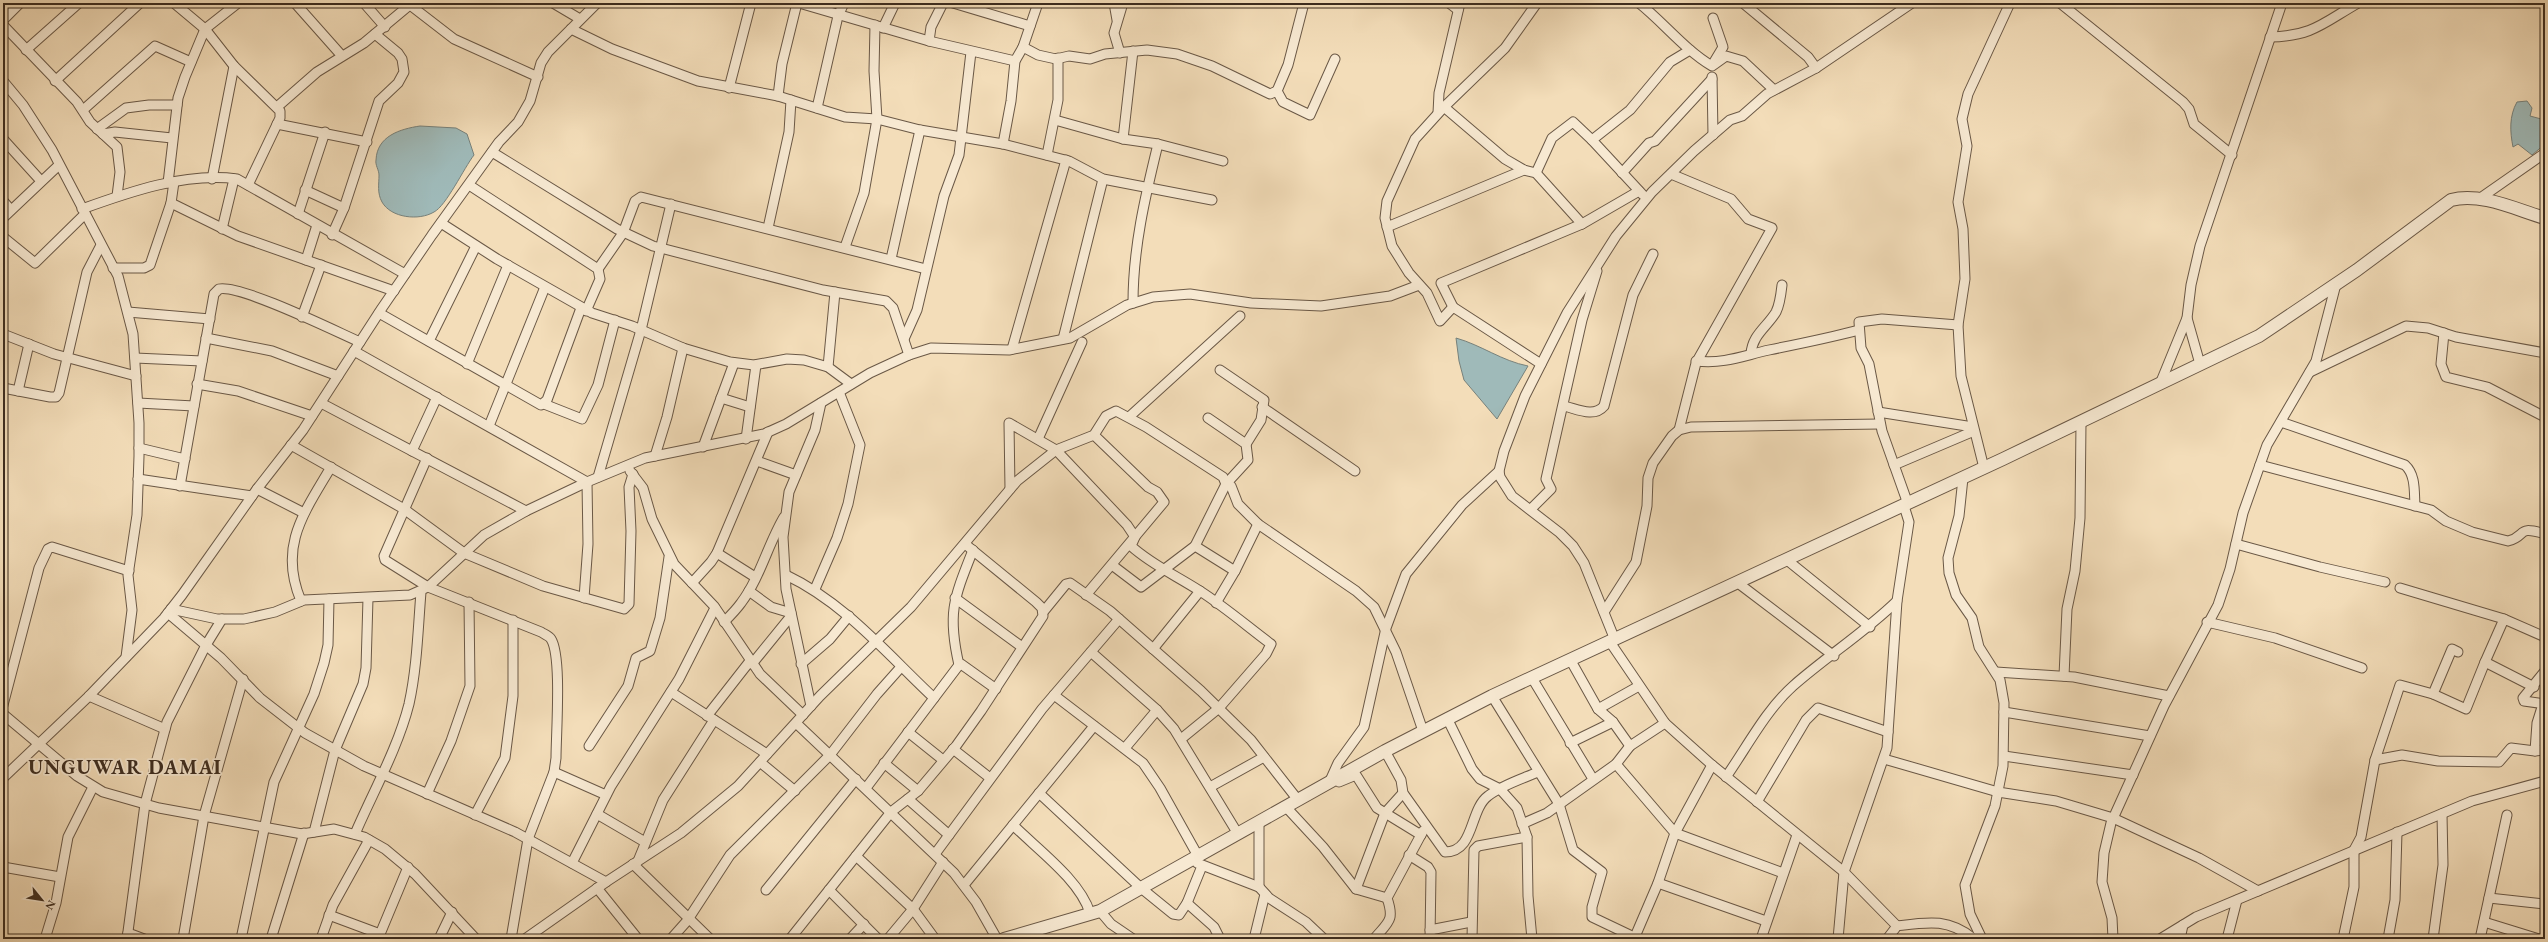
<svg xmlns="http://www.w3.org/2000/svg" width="2548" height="942" viewBox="0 0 2548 942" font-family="'EB Garamond',serif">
<rect width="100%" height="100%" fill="#f3ddb9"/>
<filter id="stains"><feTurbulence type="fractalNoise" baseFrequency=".005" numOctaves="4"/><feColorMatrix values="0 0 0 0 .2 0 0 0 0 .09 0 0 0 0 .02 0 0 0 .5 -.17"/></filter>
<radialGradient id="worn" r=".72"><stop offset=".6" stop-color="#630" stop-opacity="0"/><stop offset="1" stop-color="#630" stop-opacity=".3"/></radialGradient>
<!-- water -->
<g fill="#9fbab9" stroke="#77817b">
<path d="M 2527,101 L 2532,108 L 2530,116 L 2545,120 L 2545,144 L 2532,155 L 2518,144 L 2513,147 C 2510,132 2509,116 2517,102 Z"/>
<path d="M 420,126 L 456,128 L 467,134 L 474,155 C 464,168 446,206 434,212 C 419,221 391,218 382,202 C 377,193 379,184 379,175 C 379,170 375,165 376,160 C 377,136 400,129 420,126 Z"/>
<path d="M 1456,338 C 1481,345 1502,361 1528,366 L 1497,419 L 1464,380 L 1459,361 Z"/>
</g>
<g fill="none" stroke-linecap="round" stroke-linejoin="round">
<!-- minor casing -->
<g stroke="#6a5846" stroke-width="11">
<g id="minor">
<path d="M 174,3 L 205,29 L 234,66 L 280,111 L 280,118 L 248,185"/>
<path d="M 295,3 L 342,56"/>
<path d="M 364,3 L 385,27"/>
<path d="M 553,3 L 580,19"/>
<path d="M 799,3 L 929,41 L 1015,61"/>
<path d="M 953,3 L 1030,26"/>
<path d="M 1114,3 L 1117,20"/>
<path d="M 1449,3 L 1458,10"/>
<path d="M 1537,3 L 1505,48 L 1444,107 L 1415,139 L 1387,201 L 1385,218 L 1392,246 L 1409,273 L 1427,293 L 1440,321 L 1453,307 L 1541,364"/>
<path d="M 1639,3 C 1664,23 1685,50 1712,66 L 1726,56 L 1743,61 L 1774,90"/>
<path d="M 1743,3 L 1808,57 L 1816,68"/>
<path d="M 2060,3 L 2183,102 L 2189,109 L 2194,124 L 2232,155"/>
<path d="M 410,5 L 454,39 L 538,77"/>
<path d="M 1713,18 L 1723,47 L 1714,62"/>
<path d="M 3,20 L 20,3"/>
<path d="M 3,25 L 77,102 L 90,122 L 117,147 L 120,172 L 117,196"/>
<path d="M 883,28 L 895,3"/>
<path d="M 571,29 L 612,49 L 698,81 L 778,96 L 845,117 L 877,119 L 920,130 L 1003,144 L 1069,161 L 1103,179 L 1212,200"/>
<path d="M 2270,37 C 2313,36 2323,23 2358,3"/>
<path d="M 929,41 L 931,27 L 943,3"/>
<path d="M 1023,47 L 1038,55 L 1056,59 L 1069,56 L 1090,59 L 1105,54 L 1147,50 L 1177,54 L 1212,66 L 1270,94 L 1277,91 L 1283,102 L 1310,115 L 1335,59"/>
<path d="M 26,50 L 79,3"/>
<path d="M 1120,53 L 1114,33 L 1123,3"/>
<path d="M 1712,77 L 1713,135"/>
<path d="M 3,81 L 23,105 L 52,150 L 118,276 L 133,334 L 139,423 L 139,456 L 137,515 L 128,575 L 132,610 L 126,657"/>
<path d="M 55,81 L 140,3"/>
<path d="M 729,88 L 751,3"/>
<path d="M 1277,91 L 1288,65 L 1304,3"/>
<path d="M 778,96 L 782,64 L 797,3"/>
<path d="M 277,107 L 317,72 L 364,43 L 412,3"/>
<path d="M 1444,107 L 1505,159 L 1524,170 L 1536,173 L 1582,224 L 1639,191"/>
<path d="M 817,108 L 838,16 L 844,3"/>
<path d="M 83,110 L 155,46 L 191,62"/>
<path d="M 1438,113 L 1439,93 L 1460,3"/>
<path d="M 1055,120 L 1123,139 L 1158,144 L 1223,161"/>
<path d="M 277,124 L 367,142"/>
<path d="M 97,129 L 126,108 L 149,105 L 177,105"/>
<path d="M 103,134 L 115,132 L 172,138"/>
<path d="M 3,139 L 41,181"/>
<path d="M 1123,139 L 1133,51"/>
<path d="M 1003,144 L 1011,101 L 1015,61 L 1023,47 L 1038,3"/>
<path d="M 492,152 L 617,229 L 653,246 L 823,290 L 886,301 L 893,308 L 909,355"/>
<path d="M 1047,155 L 1058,100 L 1058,58"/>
<path d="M 1536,173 L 1552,138 L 1573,122 L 1592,140"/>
<path d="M 1622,173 L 1649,143 L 1655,141 L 1712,79"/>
<path d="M 1671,174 L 1731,199 L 1748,219 L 1772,228 L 1696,363 L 1679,430"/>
<path d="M 212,179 L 234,66"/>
<path d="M 168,183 L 178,98 L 185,77 L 205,29 L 238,3"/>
<path d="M 469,185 L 598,269 L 600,279 L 586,311"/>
<path d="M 305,190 L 344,208"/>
<path d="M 1643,195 L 1592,140 L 1630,110 L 1670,62 L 1690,50"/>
<path d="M 2479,199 L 2545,153"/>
<path d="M 3,201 L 11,210"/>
<path d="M 171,203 L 238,236 L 394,291"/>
<path d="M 82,209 C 129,192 186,172 237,179 L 405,274"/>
<path d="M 298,214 L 325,132"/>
<path d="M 3,218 L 59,165"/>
<path d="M 441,223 L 497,259 L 592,313 L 632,326 L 683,348 L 730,362 L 754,365 L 787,359 L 804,360 L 828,367 L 851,384"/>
<path d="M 1387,227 L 1524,170"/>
<path d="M 768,228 L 789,132 L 791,100"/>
<path d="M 222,229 L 234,179"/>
<path d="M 332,235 L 344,208 L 379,101 L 398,83 L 404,72 L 402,59 L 398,53 L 375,34"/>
<path d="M 3,237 L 35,263 L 85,214"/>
<path d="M 845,247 L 864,193 L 877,119 L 874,71 L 875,25"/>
<path d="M 891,259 L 920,130"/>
<path d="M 306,260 L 317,225"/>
<path d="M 113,268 L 144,268 L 150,265 L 171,203 L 174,182"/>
<path d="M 598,269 L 623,233 L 635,201 L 641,197 L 926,269"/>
<path d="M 1133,303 C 1133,248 1145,197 1158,144"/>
<path d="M 1453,307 L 1441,283 L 1582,224"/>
<path d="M 128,312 L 210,319"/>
<path d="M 379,313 L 541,405 L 547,400 L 581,308"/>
<path d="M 302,317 L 321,265"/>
<path d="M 2187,318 L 2200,364"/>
<path d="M 2444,333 L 2441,364 L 2446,377 L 2487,387 L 2545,417"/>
<path d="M 3,334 L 54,354 L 136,376"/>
<path d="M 206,338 L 272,351 L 338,376"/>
<path d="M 904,339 L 917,310 L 944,196 L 959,155 L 971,52"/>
<path d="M 1063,339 L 1103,179"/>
<path d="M 429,341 L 476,246"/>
<path d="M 1012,349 L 1066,160"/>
<path d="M 354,351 L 587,482 L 588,544 L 584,598"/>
<path d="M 1751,354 C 1752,335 1767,327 1776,312 C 1780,304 1781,294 1782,285"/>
<path d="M 135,358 L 202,361"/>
<path d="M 1696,361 C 1725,364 1742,356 1769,350 C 1799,344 1829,338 1859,330"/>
<path d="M 467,364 L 508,265"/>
<path d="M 828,367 L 835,292"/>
<path d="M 1220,370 L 1264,400 L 1261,420 L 1246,444"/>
<path d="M 2310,372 L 2406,326 L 2428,328 L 2456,337 L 2545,353"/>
<path d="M 197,384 L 238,391 L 312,416"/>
<path d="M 2160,384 L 2187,318 L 2191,285 L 2200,246 L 2282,3"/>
<path d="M 3,388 L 50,397 L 56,397 L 59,393 L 87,272 L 101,245"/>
<path d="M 18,391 L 29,344"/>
<path d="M 721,398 L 750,407"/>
<path d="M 138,403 L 194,406"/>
<path d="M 321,403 L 526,511"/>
<path d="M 544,404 L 582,419 L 598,385 L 615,320"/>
<path d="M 1564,406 C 1577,409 1594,418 1604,406 L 1633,295 L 1653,254"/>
<path d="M 1262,407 L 1355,471"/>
<path d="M 1878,412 L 1973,427"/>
<path d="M 1129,417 L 1240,316"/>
<path d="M 2281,422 L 2405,465 C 2416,475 2414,492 2415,506"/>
<path d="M 489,426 L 545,287"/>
<path d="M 746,439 L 756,365"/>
<path d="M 1038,439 L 1082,342"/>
<path d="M 291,445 L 404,509 L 464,553 L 543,586 L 624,609 L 629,604 L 631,531 L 629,487 L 633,474"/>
<path d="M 703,447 L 734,363"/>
<path d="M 139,448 L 185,459"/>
<path d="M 412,451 L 437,397"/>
<path d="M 655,456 L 667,417 L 683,348"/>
<path d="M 427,458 L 384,556 L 385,560 L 428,587 L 541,632 C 544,634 549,636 551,639 C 562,656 556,734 556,758 L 554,772 L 528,839 L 511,939"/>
<path d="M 757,461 L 796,475"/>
<path d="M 1894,465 L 1974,431"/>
<path d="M 2260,465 L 2431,510 L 2446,521 L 2472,532 L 2508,541 C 2528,536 2515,525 2545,534"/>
<path d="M 1984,468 L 1961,376 L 1958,325 L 1965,279 L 1963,229 L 1958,202 L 1967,146 L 1962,119 L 1968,94 L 2010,3"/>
<path d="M 630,471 L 643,488 L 652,519 L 674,564 L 714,606 L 760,674 L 803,715"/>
<path d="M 598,477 L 641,330 L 671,204"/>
<path d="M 1963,478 L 1959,516 L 1948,558 L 1949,573 L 1956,595 L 1972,618 L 1979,647 L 2000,680 L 2004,703 L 2003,766 L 1995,806 L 1965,885 L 1970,914 L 1982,939"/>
<path d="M 138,479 L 252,496"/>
<path d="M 180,486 L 214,294 L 219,289 C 240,284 335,331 360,342"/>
<path d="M 257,489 L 304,513"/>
<path d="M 1010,489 L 1009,423 L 1056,450 L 1127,525 L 1135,537 L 1131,546 C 1152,565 1177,576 1200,591 C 1225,607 1248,627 1271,644 L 1266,654 L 1219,708 L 1181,739"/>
<path d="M 1908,504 L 1882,431 L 1869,364 L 1861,348 L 1859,322 L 1882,319 L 1958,325"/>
<path d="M 1531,509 L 1551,489 L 1546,479 L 1582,320 L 1597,271"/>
<path d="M 2236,544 L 2320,567 L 2385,582"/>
<path d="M 1195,546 L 1235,571"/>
<path d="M 717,553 L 755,577"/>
<path d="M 1787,560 L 1870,627"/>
<path d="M 1112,565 L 1141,587 L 1195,546 L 1226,484 L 1248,460 L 1246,444 L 1208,418"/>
<path d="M 786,575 C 845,603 887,654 934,698"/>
<path d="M 692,583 L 711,562 L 717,553 L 768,432"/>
<path d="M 1738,583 L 1834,656"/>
<path d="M 2400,588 L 2504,619"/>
<path d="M 815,589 L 837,538 L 848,504 L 860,445 L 839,392"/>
<path d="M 749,591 L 771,607 L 791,613"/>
<path d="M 1086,595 L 1164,502 L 1157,492 L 1148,487 L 1094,435"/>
<path d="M 955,598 L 1022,647"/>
<path d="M 301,601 C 278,546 304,513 331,467"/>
<path d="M 1216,603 L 1235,571 L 1258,524"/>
<path d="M 171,609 L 217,619 L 244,619 L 275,612 L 304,600 L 410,595 L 428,587 L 484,535 L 526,511 L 587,482 L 645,458 L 764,434 L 786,424 L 870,373 L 909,355 L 931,348 L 1009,350 L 1070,338 L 1127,305 L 1153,297 L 1190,294 L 1251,303 L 1321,306 L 1390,296 L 1419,285"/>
<path d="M 1044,611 L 1066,584 L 1070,583 L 1110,611 L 1201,691 L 1251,740 L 1298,800"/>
<path d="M 1604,612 L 1636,562 L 1647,506 L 1648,478 L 1653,463 L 1672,436 L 1679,430 L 1691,427 L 1880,424"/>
<path d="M 168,613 L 221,658 L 260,698 L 305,733 L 364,766 L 515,832 L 606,882"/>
<path d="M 724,622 C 730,616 736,610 741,603 C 760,578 768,544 784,517"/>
<path d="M 2207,622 L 2275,638 L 2362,668"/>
<path d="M 1615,640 L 1584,563 L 1573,546 L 1560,533 L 1512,496 L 1500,477 L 1499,471 L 1504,451 L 1525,396 L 1567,313 L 1616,236 L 1652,192 L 1694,151 L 1730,120 L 1742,116 L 1767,94 L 1816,68 L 1912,3"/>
<path d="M 1610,642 L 1665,723 L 1712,765 L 1844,872 L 1897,926"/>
<path d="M 1153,649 L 1200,591"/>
<path d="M 1091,652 L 1157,710 L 1174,729 L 1238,834"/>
<path d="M 2458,652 L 2452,649 L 2433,694 L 2466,709 L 2485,662"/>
<path d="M 1571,661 L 1598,709 L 1613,722 L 1630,746"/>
<path d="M 752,664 L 791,616"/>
<path d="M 801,664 L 830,639 L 849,616"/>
<path d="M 959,665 C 947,613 954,598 973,550"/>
<path d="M 2545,671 L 2523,698 L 2524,701 L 2545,704"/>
<path d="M 1996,672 L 2074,677 L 2169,696"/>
<path d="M 2064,676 L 2067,609 L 2075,571 L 2080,518 L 2081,422"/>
<path d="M 1532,678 L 1593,779"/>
<path d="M 2534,687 L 2485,662 L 2504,619 L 2545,637"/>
<path d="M 671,692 L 767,754"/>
<path d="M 2433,694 L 2400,685 L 2375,760 L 2402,755 L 2438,761 L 2499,762 L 2511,748 L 2535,751"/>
<path d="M 1054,695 L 1143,763 L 1160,788 L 1198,856"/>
<path d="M 89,696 L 165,729"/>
<path d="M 1492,696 L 1559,804 L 1573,850 L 1602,872 L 1592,907 L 1592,917 L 1634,937"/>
<path d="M 2543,704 L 2537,723 L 2535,751 L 2545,750"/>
<path d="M 3,705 L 39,568 L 48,549 L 52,547 L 129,571"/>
<path d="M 811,706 L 786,589 L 783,537 L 789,492 L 815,430 L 821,403"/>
<path d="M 1598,709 L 1639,686"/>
<path d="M 2004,712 L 2150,736"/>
<path d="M 3,714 L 77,776 L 103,792 L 159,808 L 302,834 L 334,829 L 364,837 L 385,849 L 415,874 L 476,939"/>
<path d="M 707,716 L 750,661"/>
<path d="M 1447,718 L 1472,769 L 1480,779 L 1500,789 L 1517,808 L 1527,837 L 1528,896 L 1532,939"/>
<path d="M 796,723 L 954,873 L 976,902 L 997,939"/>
<path d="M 908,732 L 943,760"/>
<path d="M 1570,743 L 1613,722"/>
<path d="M 589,746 L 628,686 L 636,658 L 650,651 L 660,618 L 669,557"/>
<path d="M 1125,748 L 1157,710"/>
<path d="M 953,749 L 990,778"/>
<path d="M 1385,751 L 1401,780 L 1403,793 L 1445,852 C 1475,852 1469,810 1488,796 C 1502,785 1522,779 1538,772"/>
<path d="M 2004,756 L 2133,775"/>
<path d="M 1884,759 L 1998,792 L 2056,801 L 2113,818 L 2199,858 L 2258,891"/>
<path d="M 760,762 L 795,791"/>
<path d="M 884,763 L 918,791"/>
<path d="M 1616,764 L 1675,833 L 1783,873"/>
<path d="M 554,772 L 606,795"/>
<path d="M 1726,777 C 1747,747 1766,710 1793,686 C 1827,656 1864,633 1897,601"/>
<path d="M 3,778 L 87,698 L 164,618 L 182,595 L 257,489 L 303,430 L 382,308 L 432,235 L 499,142 L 518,122 L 530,101 L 541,63 L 548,52 L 597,3"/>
<path d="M 1339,782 L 1356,775 L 1377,808 L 1421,835"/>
<path d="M 1329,783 L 1338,763 L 1364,727 L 1386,628 L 1406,574 L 1462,505 L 1499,471"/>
<path d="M 1210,787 L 1264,757"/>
<path d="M 866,788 L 959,665 L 961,664 L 996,689"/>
<path d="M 1039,793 L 1141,888 L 1173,914 L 1179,915 L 1187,903 L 1202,866"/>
<path d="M 427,794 L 451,741 L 470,686 L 469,602"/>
<path d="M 908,799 L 949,835"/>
<path d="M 1757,802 L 1806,720 L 1818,708 L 1888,732"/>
<path d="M 1286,807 L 1323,847 L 1356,889 L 1387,898"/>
<path d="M 597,814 L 645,842"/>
<path d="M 475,815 L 505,758 L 513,696 L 513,620"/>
<path d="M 1522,824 L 1547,813 L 1616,764 L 1630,746 L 1665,723"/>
<path d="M 1013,825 C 1037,849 1080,880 1090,913"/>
<path d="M 314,832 L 335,750 L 363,684 L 366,668 L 368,598"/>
<path d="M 355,834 C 373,792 398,748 409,704 C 417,668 418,629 421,592"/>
<path d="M 935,854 L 1042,709 L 1119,619"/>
<path d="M 1409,855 L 1428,867 L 1431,872 L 1430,939"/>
<path d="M 856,856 L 913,909 L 935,939"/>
<path d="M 638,861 L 663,800 L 714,720"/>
<path d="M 572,863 L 611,786 L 679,679 L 715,608"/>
<path d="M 1197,863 L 1259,887 L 1269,898 L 1306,922 L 1324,939"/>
<path d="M 633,864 L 710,939"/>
<path d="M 3,867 L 60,877"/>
<path d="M 1658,883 L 1766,921"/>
<path d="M 964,885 L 1094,726"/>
<path d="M 1259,887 L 1259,822"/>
<path d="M 597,888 L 638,939"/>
<path d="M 1356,889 L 1385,813 L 1403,793"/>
<path d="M 766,890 L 856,779"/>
<path d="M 829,890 L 878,939"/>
<path d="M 2489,898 L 2545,904"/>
<path d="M 1187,903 L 1214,927 L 1220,939"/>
<path d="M 1100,911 L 1111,924 L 1133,939"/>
<path d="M 329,915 L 380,934"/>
<path d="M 2484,922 L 2539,939"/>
<path d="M 1430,930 L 1471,922"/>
<path d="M 128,933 L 144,939"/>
<path d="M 3,938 L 5,939"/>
<path d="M 45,939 L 56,903 L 68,837 L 93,787"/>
<path d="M 127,939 L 145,804 L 167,722 L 206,645 L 222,619"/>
<path d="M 183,939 L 204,816 L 243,679"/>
<path d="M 241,939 L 274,782 L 314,694 L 324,663 L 328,645 L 329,599"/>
<path d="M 271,939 L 304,833"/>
<path d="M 321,939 L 333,905 L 369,840"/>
<path d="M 378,939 L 408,867"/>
<path d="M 439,939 L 452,912"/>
<path d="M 525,939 L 606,882 L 681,833 L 738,786 L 820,696 L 911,607 L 1017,481 L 1056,450 L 1094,435 L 1106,416 L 1116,411 L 1146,427 L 1223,477 L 1226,484 L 1231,486 L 1238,504 L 1258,524 L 1356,591 L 1374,607 L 1396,652 L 1423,731"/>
<path d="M 671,939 L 687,921 L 730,855 L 830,755 L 877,694 L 901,667"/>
<path d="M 790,939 L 891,812 L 918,791 L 956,746 L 981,711 L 1043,616 L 1042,608 L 1036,602 L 965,544"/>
<path d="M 850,939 L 864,924"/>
<path d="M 888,939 L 913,909 L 943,862"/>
<path d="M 1254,939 L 1265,894"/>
<path d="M 1374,939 C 1388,922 1395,921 1387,898 L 1423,831"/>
<path d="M 1472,939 L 1474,850 L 1478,846 L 1527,837"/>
<path d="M 1634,939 L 1658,883 L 1675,833 L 1712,765"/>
<path d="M 1761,939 L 1797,835"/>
<path d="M 1838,939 L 1844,872 L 1887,748 L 1897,601 L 1909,522 L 1904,506"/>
<path d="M 1887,939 L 1897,926 C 1928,922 1948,918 1974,939"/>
<path d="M 2113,939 L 2112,918 L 2102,882 L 2104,853 L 2111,823 L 2164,706 L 2218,605 L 2230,569 L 2243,513 L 2267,445 L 2316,361 L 2336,284"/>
<path d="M 2160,939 L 2196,917 L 2472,801 L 2545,781"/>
<path d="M 2180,939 L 2183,925"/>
<path d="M 2227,939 L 2237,900"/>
<path d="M 2343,939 L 2354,887 L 2354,850 L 2361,837 L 2375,760"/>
<path d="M 2388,939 L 2395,900 L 2397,832"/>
<path d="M 2433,939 L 2443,865 L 2442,814"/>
<path d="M 2480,939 L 2507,815"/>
</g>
</g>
<!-- tertiary casing -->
<g stroke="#6a5846" stroke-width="14">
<path id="tertiary" d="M 1004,939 L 1100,911 L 1385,751 L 1492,696 L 2003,459 L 2259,336 L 2357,270 L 2451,200 C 2481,192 2517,210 2545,218"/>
</g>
<!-- minor -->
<use href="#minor" stroke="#f7e9d2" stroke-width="9"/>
<!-- tertiary -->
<use href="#tertiary" stroke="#f7e9d2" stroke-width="12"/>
</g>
<g text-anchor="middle" stroke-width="3.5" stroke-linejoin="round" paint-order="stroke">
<!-- district labels -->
<g font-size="20" font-weight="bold" letter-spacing="1" fill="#3c2c1f" stroke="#f7e9d2">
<text x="125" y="774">UNGUWAR DAMAI</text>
</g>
</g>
<!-- margin -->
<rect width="2548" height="942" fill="none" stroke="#f3ddb9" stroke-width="16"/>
<rect x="4" y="4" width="2540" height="934" fill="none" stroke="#3c2c1f" stroke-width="2"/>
<rect x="8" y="8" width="2532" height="926" fill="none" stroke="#3c2c1f"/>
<!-- north arrow -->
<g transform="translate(42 900) rotate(120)" stroke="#f7e9d2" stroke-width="3" paint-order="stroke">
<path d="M0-3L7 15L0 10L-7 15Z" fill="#3c2c1f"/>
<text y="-6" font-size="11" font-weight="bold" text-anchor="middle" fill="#3c2c1f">N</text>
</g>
<rect width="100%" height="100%" filter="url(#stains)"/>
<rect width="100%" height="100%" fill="url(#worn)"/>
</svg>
